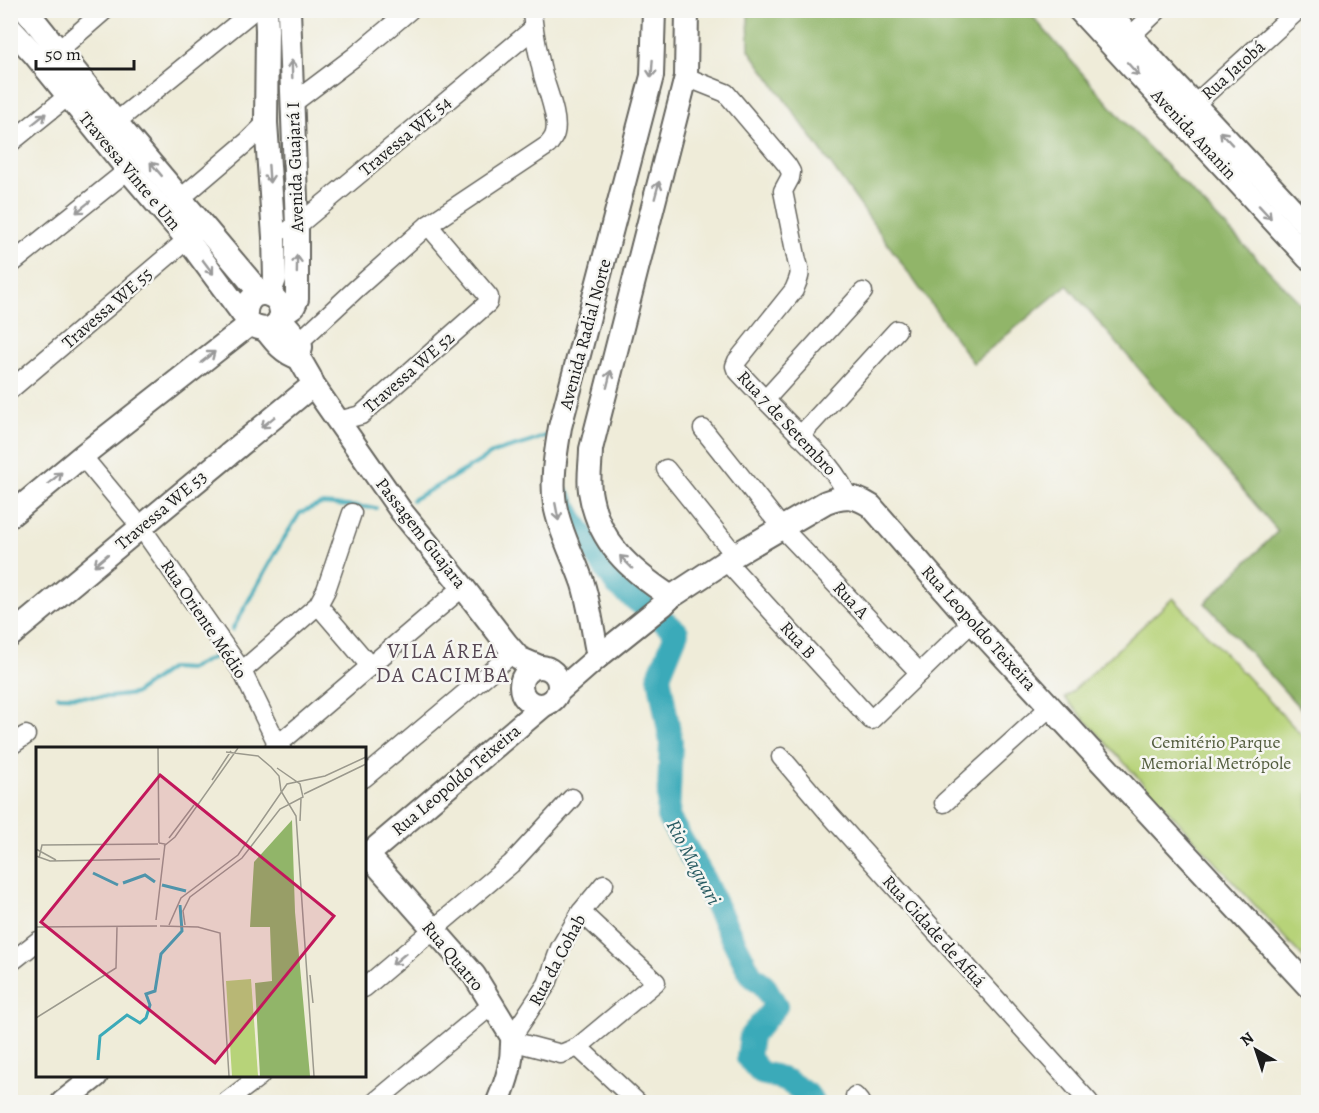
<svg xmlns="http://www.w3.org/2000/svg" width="1319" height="1113" viewBox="0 0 1319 1113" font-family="Alegreya,serif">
<rect width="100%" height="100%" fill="#f6f6f2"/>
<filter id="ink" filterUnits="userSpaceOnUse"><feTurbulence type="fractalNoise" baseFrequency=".0167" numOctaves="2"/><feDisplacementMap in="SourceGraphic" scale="12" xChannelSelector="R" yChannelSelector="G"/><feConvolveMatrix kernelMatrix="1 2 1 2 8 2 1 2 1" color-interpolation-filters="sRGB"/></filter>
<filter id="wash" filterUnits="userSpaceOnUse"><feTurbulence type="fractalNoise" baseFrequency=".008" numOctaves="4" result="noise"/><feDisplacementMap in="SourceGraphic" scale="24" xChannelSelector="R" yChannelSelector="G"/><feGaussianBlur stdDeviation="1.35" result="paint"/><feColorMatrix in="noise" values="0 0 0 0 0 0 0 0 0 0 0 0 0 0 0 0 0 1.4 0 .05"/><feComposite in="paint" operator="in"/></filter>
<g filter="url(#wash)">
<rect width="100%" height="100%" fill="#efecd9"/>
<!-- green -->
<path fill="#b7d379" stroke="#6a784a" stroke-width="1.5" d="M 1173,598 L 1308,742 L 1308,963 L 1065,698 Z"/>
<!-- forest -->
<path fill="#91b569" stroke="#566842" stroke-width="1.5" d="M 748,11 L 1028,11 L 1128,126 L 1308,311 L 1308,717 L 1205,603 L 1278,531 L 1067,285 L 973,363 L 749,50 Z"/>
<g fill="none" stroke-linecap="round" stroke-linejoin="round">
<!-- stream -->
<g stroke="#3baab9" stroke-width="4">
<path d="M 412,500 L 450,479 L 495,452 L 527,443 L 551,434"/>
<path d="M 232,630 L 281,543 L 300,513 L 321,504 L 376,508"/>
<path d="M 58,696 L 110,697 L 134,694 L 171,668 L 189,669 L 216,656"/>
</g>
<!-- river -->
<path stroke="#3baab9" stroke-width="24" d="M 562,500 L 574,522 L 617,585 L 677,632 L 659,676 L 671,742 L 668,817 L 699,870 L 718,910 L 751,975 L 764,985 L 776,1006 L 751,1036 L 748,1058 L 761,1073 L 774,1076 L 789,1082 L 807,1094 L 813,1102"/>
</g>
</g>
<g filter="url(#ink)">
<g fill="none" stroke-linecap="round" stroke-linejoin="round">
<!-- minor casing -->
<g stroke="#66655e" stroke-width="21">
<g id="minor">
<path d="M 1122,44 L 1158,10"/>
<path d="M 59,50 L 105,10"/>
<path d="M 686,77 L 726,93 L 787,165 L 791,172 L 790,178 L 783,191 L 797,261 C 802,274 799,278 794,290 L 737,361 L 735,366 L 736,369 C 754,389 773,408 792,427 C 813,449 836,469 848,497"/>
<path d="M 293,103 L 354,57 L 410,10"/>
<path d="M 1195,104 L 1298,10"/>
<path d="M 116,122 L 254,10"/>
<path d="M 10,143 L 68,96"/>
<path d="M 181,198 L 248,141 L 266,123"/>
<path d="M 289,230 L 297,226 L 533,29"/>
<path d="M 10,265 L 128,170"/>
<path d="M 300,341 L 356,289 L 428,225 L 548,145 C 551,141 554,138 555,133 C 559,118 547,90 543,75 C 538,53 533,32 532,10"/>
<path d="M 10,390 L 196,232"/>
<path d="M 765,400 L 863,292"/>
<path d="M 338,421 L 361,415 L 488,303 L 489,297 L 428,225"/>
<path d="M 703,429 L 782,528 L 920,673"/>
<path d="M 800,436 L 897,330"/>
<path d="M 82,456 L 141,527 L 242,671 L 274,737 L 281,748"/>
<path d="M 666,469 L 735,555"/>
<path d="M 726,561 L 871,720 L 972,622"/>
<path d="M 318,605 L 371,667"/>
<path d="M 242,671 L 318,605 L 326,590 L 352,513"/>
<path d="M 10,746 L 26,735"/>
<path d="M 274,748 L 463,587"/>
<path d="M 781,757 L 832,817 L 1089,1102"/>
<path d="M 364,778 L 508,657"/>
<path d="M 944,803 L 1050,707"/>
<path d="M 10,963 L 38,941"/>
<path d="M 364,988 L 511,864 L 572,798"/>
<path d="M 512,1037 L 547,984 L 560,948 L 581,912 L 604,884"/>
<path d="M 512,1046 L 523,1044 L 561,1054 L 578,1047 L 656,982 L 581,912"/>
<path d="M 578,1047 L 637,1102"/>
<path d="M 855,1096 L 860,1102"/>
<path d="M 226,1102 L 260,1076"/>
<path d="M 375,1102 L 492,1005"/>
</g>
</g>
<!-- major casing -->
<g stroke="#66655e" stroke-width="26">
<g id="major">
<path d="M 26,10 L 116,122 L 261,294"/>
<path d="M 266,10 L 267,30 L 266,123 L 274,237 L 275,279 L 269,295"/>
<path d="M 1079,10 L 1308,258"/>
<path d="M 1106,10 L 1308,226"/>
<path d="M 10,28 L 35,55 L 128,170 L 187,239 L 250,324 C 257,328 264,331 272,327 C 278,324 281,318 281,312 C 280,288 243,286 246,318"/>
<path d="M 281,315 L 294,306 L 297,299 L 297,226 L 289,10"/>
<path d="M 280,318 L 300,341 L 301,347 L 299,358 L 310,377 L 313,385 L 401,511 L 463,587 L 506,643 L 519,658 L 540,667"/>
<path d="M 265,329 C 275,342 283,353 299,358"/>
<path d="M 10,516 L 82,456 L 250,324"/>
<path d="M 671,597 C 630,570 598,543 590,491 C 588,477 591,462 591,449 L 686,77 L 687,10"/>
<path d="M 10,636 L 141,527 L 313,385"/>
<path d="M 598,657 C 593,632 590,607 583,584 C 574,557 560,533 555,505 C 551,479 556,452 560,427 L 652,76 L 654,10"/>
<circle cx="540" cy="686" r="19"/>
<path d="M 558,692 L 598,657 L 663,605 L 671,597 L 735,555 L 826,502 C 844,495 854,495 871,506 L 972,622 L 1308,986"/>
<path d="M 368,855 L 474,975 L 512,1037 C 513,1062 507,1080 498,1102"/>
<path d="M 364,858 L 544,705"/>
<path d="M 63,1102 L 96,1076"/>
</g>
</g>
<!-- minor -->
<use href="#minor" stroke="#fff" stroke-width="18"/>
<!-- major -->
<use href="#major" stroke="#fff" stroke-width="22"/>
</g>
<!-- one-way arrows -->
<defs><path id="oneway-shaft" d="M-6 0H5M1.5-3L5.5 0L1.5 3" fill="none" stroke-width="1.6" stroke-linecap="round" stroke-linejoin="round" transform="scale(1.5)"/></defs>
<g stroke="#999">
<use href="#oneway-shaft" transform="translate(292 69) rotate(-92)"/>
<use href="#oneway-shaft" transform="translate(652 69) rotate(94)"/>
<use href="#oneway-shaft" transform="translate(1133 69) rotate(48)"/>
<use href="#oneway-shaft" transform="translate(39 119) rotate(-39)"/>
<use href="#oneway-shaft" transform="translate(1226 138) rotate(-133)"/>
<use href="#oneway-shaft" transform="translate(156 169) rotate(-130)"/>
<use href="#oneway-shaft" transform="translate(269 174) rotate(86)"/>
<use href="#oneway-shaft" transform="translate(657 190) rotate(-75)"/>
<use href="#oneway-shaft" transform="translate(83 207) rotate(141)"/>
<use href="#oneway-shaft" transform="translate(1265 212) rotate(47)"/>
<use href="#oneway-shaft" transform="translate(297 264) rotate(-89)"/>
<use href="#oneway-shaft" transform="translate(208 267) rotate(53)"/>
<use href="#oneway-shaft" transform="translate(208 357) rotate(-38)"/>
<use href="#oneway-shaft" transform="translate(609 379) rotate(-76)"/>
<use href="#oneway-shaft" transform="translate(268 422) rotate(141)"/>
<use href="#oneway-shaft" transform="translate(55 478) rotate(-40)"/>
<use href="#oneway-shaft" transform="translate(557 512) rotate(79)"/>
<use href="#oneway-shaft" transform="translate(101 560) rotate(140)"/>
<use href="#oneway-shaft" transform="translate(626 562) rotate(-134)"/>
<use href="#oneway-shaft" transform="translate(399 959) rotate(140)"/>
</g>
</g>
<g text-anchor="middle" stroke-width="5" stroke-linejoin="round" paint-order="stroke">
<!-- street labels -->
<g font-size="18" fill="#1c1c1c" stroke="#f6f6f2">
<text transform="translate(1233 70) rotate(-42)" y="6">Rua Jatobá</text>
<text transform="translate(1194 134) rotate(47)" y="6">Avenida Ananin</text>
<text transform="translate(405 136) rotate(-40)" y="6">Travessa WE 54</text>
<text transform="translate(295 167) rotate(-92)" y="6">Avenida Guajará I</text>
<text transform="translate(130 171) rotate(50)" y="6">Travessa Vinte e Um</text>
<text transform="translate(107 308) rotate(-41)" y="6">Travessa WE 55</text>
<text transform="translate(585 334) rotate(-75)" y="6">Avenida Radial Norte</text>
<text transform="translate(409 372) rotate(-41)" y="6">Travessa WE 52</text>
<text transform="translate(787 423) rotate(47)" y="6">Rua 7 de Setembro</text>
<text transform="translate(161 510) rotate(-40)" y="6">Travessa WE 53</text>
<text transform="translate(421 533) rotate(52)" y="6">Passagem Guajara</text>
<text transform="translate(851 600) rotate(47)" y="6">Rua A</text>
<text transform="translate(204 619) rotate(56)" y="6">Rua Oriente Médio</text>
<text transform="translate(979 628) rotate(48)" y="6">Rua Leopoldo Teixeira</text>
<text transform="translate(798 640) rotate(48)" y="6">Rua B</text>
<text transform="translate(456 780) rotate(-40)" y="6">Rua Leopoldo Teixeira</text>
<text transform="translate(934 931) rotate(48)" y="6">Rua Cidade de Afuá</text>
<text transform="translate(453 956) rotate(50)" y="6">Rua Quatro</text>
<text transform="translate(557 960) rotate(-62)" y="6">Rua da Cohab</text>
</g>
<!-- park labels -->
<g font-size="18" fill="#525c3d" stroke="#f6f6f2">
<text x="1216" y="748">Cemitério Parque<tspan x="1216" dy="21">Memorial Metrópole</tspan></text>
</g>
<!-- water labels -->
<g font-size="20" font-style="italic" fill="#2a5c63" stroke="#f6f6f2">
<text transform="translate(694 862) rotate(62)" y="7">Rio Maguari</text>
</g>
<!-- quarter labels -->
<g font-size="21" letter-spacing="1.5" fill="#574854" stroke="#f6f6f2">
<text x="443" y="658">VILA ÁREA<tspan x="443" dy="24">DA CACIMBA</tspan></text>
</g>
</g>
<!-- overview -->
<g transform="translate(36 747)">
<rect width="330" height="330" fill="#efecd9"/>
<path d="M 215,232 L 222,329 L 196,329 L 190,234 Z" fill="#b7d379"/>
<path d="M 256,73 L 259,165 L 274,329 L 224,329 L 219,236 L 236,234 L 234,180 L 214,180 L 218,115 Z" fill="#91b569"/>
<path fill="none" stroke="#3baab9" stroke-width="3" d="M 57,126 L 82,138M 87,136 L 109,128 L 119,135M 126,138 L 150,144M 62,313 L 64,289 L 91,268 L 104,276 L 110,271 L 114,258 L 110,247 L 119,244 L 125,207 L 146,184 L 144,158"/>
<path fill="none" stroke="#9b998d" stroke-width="1.5" d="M 122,1 L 123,96M 190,5 L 222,9 L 235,20 L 243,29 L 245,44 L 260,69 L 278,329M 176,33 L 195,4M 268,47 L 330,17M 264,74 L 265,52M 133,91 L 158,58M 128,99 L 139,90 L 202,1M 0,102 L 20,113M 0,109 L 14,114 L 124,112M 3,111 L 6,98 L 122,97M 120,173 L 129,97 L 123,96M 133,178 L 145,151 L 202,108 L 251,37 L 289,29 L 330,10M 149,178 L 147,164 L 154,150 L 206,111 L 244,62 L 267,50 L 264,37 L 241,21M 124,179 L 162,180 L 184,186 L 193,329M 0,180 L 121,179M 274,228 L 277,256M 0,271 L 80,221 L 81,180"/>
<path fill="#c2185b" fill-opacity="0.15" stroke="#c2185b" stroke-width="3" d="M 124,28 L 298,169 L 179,316 L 5,175 Z"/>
<rect width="330" height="330" fill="none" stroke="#1c1c1c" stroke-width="3"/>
</g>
<!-- margin -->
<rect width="1319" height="1113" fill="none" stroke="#f6f6f2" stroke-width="36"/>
<!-- north arrow -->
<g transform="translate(1256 1050) rotate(321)" stroke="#f6f6f2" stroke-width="4.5" paint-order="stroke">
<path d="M0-4.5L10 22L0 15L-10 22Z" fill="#1c1c1c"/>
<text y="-9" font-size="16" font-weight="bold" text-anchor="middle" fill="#1c1c1c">N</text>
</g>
<!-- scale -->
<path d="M36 60v9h98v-9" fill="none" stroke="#1c1c1c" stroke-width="3"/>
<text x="45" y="60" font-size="18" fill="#1c1c1c" stroke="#f6f6f2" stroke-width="4.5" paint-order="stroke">50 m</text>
</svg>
